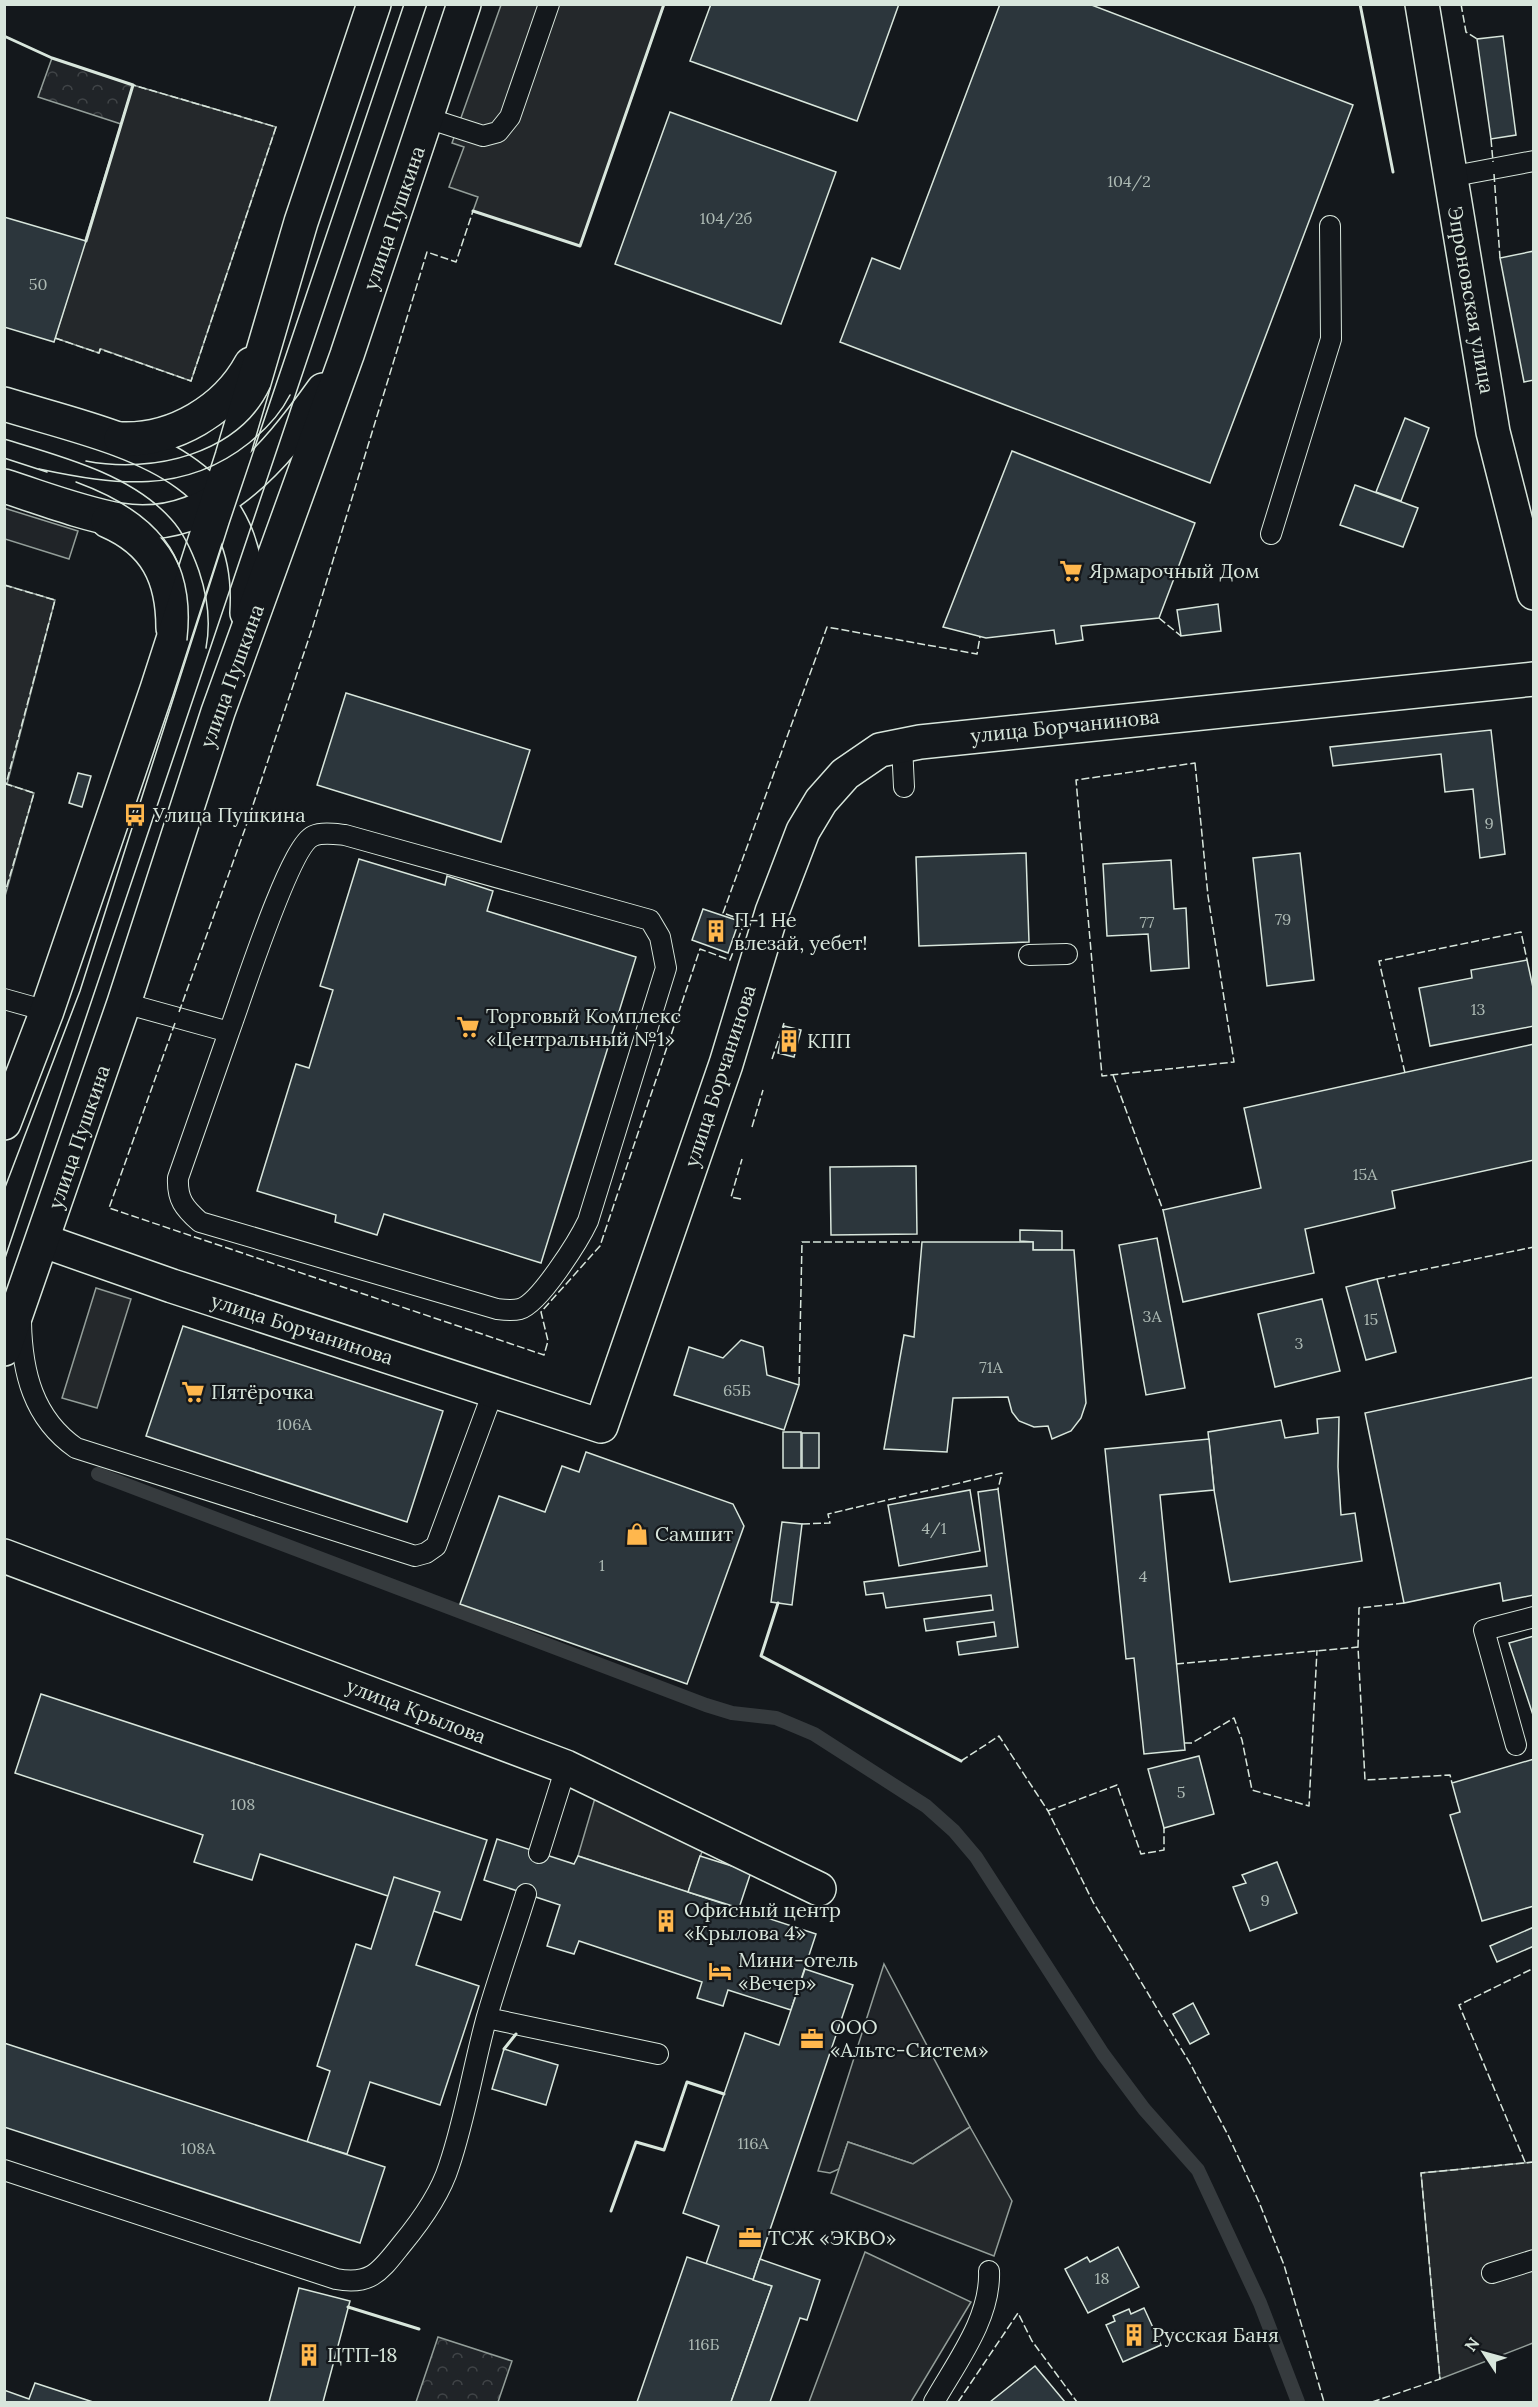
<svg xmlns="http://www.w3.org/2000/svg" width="1538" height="2407" viewBox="0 0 1538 2407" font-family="Lora,serif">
<defs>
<pattern id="park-crowns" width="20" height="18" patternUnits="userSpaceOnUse" patternTransform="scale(1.5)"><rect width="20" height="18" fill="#202428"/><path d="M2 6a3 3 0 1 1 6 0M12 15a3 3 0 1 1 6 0" fill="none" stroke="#404447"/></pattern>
</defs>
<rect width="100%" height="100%" fill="#14181c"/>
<!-- green -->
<g fill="#202428" stroke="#939e99" stroke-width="1.5">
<path d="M 4,508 L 78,531 L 69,559 L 5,539 Z"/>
<path d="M 884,1964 L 970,2127 L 913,2164 L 848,2142 L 839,2169 L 830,2173 L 818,2171 Z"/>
</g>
<!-- park -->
<g fill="url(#park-crowns)" stroke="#939e99" stroke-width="1.5">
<path d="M 52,58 L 133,85 L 121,124 L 38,97 Z"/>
<path d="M 438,2337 L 512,2361 L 498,2402 L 416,2402 Z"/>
</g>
<!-- parking -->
<g fill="#24282b" stroke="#939e99" stroke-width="1.5">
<path d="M 501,5 L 664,5 L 580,246 L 473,211 L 478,197 L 449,187 L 464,147 L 452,143 Z"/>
<path d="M 133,85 L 276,127 L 191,381 L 101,349 L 99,353 L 55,338 Z"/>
<path d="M 5,585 L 55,600 L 7,784 L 34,793 L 5,896 Z"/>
<path d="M 96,1288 L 131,1299 L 97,1408 L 62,1398 Z"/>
<path d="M 595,1798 L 705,1843 L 688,1892 L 578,1856 Z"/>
<path d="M 970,2127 L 1012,2201 L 994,2256 L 831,2193 L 848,2142 L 913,2164 Z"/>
<path d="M 1533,2162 L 1533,2343 L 1440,2379 L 1421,2173 Z"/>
<path d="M 865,2252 L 971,2302 L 911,2402 L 809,2402 Z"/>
</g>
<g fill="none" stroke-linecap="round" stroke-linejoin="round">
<!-- stream -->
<path stroke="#363b3e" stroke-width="14" d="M 98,1474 L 706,1705 L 732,1713 L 776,1718 L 814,1734 L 926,1806 L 954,1831 L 976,1857 L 1103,2054 L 1144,2109 L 1198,2170 L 1260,2303 L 1298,2402"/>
</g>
<!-- building -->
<g fill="#2c363c" stroke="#d8e6dc" stroke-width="1.5">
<path d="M 711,4 L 899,4 L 857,121 L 690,61 Z"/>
<path d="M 1000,4 L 1089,4 L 1353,105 L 1210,483 L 840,342 L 872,258 L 900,269 Z"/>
<path d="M 1503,36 L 1516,135 L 1491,139 L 1477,39 Z"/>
<path d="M 670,112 L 836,172 L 781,324 L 615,264 Z"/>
<path d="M 4,217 L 86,241 L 54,342 L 4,327 Z"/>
<path d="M 1534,251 L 1534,380 L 1524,382 L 1500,258 Z"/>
<path d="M 1405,418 L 1429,428 L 1401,501 L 1376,492 Z"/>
<path d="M 1012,451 L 1195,523 L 1159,618 L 1081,626 L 1083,640 L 1056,644 L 1054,630 L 986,638 L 943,627 Z"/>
<path d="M 1355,485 L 1418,508 L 1403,547 L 1340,525 Z"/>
<path d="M 1218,604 L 1221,631 L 1181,636 L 1177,610 Z"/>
<path d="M 346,693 L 530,750 L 501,842 L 317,785 Z"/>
<path d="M 1491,730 L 1505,854 L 1480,858 L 1473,789 L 1445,792 L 1441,754 L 1333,766 L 1330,747 Z"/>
<path d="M 78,773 L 91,776 L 82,807 L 69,803 Z"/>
<path d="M 1026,853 L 1029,942 L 919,946 L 916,857 Z"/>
<path d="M 1300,853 L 1314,980 L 1267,986 L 1253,858 Z"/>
<path d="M 359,859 L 445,885 L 447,876 L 493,891 L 487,911 L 636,957 L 541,1263 L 384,1214 L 377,1235 L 335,1222 L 336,1215 L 257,1191 L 296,1064 L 309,1068 L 333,990 L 320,986 Z"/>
<path d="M 1171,860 L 1174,909 L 1186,908 L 1189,968 L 1151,971 L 1148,934 L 1107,936 L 1103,864 Z"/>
<path d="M 703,909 L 739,921 L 728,953 L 692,940 Z"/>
<path d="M 1527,960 L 1534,992 L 1534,1026 L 1430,1046 L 1419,988 L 1472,978 L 1471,970 Z"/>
<path d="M 784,1026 L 801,1030 L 794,1057 L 778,1053 Z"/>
<path d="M 1534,1044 L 1534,1160 L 1392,1191 L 1395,1208 L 1305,1229 L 1314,1273 L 1183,1302 L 1163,1210 L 1261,1188 L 1244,1108 Z"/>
<path d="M 916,1166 L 917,1234 L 831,1235 L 830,1167 Z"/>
<path d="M 1020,1230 L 1062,1231 L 1062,1250 L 1033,1250 L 1033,1242 L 1020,1241 Z"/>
<path d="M 1157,1238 L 1185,1388 L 1146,1395 L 1119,1245 Z"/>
<path d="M 922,1242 L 1033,1242 L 1033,1250 L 1074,1250 L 1086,1403 L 1081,1418 L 1071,1431 L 1052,1439 L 1048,1426 L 1034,1427 L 1019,1421 L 1012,1412 L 1008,1397 L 953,1398 L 947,1452 L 884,1449 L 904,1335 L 914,1337 Z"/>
<path d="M 1377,1279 L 1396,1352 L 1366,1360 L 1346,1287 Z"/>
<path d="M 1322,1299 L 1340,1371 L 1275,1387 L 1258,1314 Z"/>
<path d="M 183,1326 L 443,1411 L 407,1522 L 146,1436 Z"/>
<path d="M 741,1340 L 763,1347 L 767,1375 L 799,1385 L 784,1430 L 674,1395 L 689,1347 L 723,1358 Z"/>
<path d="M 1534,1377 L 1534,1595 L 1503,1601 L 1500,1583 L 1404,1603 L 1365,1413 Z"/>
<path d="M 1339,1417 L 1338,1467 L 1341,1515 L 1355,1513 L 1362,1561 L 1230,1582 L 1214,1490 L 1208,1432 L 1281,1420 L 1285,1438 L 1318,1433 L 1317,1419 Z"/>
<rect x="783" y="1432" width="18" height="36"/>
<rect x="802" y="1433" width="17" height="35"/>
<path d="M 1209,1439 L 1214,1490 L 1160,1495 L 1185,1750 L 1144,1754 L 1134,1658 L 1126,1659 L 1105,1449 Z"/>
<path d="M 586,1452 L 733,1504 L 744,1526 L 687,1684 L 460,1604 L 499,1496 L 545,1512 L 562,1466 L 579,1472 Z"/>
<path d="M 998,1489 L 1018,1647 L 959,1655 L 957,1642 L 996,1636 L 994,1622 L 926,1631 L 924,1619 L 993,1610 L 991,1595 L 886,1608 L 883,1593 L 866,1595 L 864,1582 L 987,1566 L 978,1492 Z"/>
<path d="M 970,1490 L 980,1551 L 899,1566 L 888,1505 Z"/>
<path d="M 782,1522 L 802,1524 L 792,1605 L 771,1602 Z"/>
<path d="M 1534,1636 L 1534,1718 L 1509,1643 Z"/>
<path d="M 41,1694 L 487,1840 L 461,1920 L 260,1854 L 252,1880 L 194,1862 L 203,1835 L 15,1773 Z"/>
<path d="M 1199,1756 L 1214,1814 L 1164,1828 L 1148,1769 Z"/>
<path d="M 1534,1759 L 1534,1906 L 1482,1921 L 1450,1815 L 1460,1812 L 1452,1783 Z"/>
<path d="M 497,1839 L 574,1864 L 578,1856 L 816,1934 L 791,2010 L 728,1990 L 723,2006 L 697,1998 L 702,1982 L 579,1941 L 574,1954 L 547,1946 L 560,1905 L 484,1880 Z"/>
<path d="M 700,1856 L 751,1872 L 739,1908 L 688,1892 Z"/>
<path d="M 1277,1862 L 1297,1913 L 1250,1931 L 1233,1887 L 1246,1883 L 1242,1875 Z"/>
<path d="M 394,1877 L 440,1892 L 416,1965 L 479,1986 L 440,2105 L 370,2082 L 347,2154 L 307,2142 L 330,2071 L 317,2066 L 356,1944 L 371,1949 Z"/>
<path d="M 1534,1927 L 1534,1946 L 1497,1962 L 1490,1946 Z"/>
<path d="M 805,1969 L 853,1985 L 753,2280 L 706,2264 L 719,2226 L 683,2213 L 745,2033 L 779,2045 Z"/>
<path d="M 1193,2003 L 1209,2034 L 1190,2044 L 1173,2014 Z"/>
<path d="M 4,2043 L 385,2167 L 360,2243 L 4,2127 Z"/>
<path d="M 504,2049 L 558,2065 L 546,2105 L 492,2089 Z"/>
<path d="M 1118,2247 L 1139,2287 L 1088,2313 L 1065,2269 L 1087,2257 L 1090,2262 Z"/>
<path d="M 687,2257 L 772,2286 L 731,2402 L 637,2402 Z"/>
<path d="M 760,2259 L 820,2280 L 807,2320 L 800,2318 L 770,2402 L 731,2402 L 772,2286 L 753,2280 Z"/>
<path d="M 299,2288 L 350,2301 L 323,2402 L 269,2402 Z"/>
<path d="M 1144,2308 L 1161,2345 L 1123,2362 L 1106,2325 L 1115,2321 L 1113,2316 L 1129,2309 L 1131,2314 Z"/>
<path d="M 1035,2366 L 1065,2402 L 990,2402 Z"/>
<path d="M 35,2383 L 93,2402 L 4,2402 L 4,2390 L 29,2399 Z"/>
</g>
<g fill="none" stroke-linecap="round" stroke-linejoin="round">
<!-- service casing -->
<g stroke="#d8e6dc" stroke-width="22">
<g id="service">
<path d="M 427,118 L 483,136 L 498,132 L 510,117 L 549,4"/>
<path d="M 1449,177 L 1534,161"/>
<path d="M 1271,534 L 1331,339 L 1330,226"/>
<path d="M 902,745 L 904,787"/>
<path d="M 1029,955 L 1067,954"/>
<path d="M 4,999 L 47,1011"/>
<path d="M 124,1003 L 229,1032 L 178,1178 C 177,1199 184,1208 200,1222 L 497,1309 C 505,1310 512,1311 520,1309 C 540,1303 579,1240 588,1221 L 666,968 L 660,937 L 650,920 L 345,835 C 335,834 322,832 313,836 C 289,847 241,1000 229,1032"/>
<path d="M 21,1322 C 22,1372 33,1418 76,1448 L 415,1556 L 426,1553 L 436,1546 L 493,1392"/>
<path d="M 1516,1745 L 1484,1630 L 1534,1617"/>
<path d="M 539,1853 L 566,1767"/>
<path d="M 487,2018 L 658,2054"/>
<path d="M 4,2170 L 336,2279 C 372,2286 381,2270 402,2244 C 421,2221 440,2195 449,2166 C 465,2119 473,2068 486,2020 C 498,1978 513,1936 526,1894"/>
<path d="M 1492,2273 L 1534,2260"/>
<path d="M 934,2402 C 956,2363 991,2318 989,2271"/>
</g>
</g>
<!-- minor casing -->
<g stroke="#d8e6dc" stroke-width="36">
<g id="minor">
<path d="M 1422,4 L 1493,432 L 1534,593"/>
<path d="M 4,1556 L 566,1767 L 819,1889"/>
</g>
</g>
<!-- tertiary casing -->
<g stroke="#d8e6dc" stroke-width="36">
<path id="tertiary" d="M 44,1241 L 172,1286 L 601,1426 L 726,1064 L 772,912 L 803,831 L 821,801 L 845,774 L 880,750 L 920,742 L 1534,679"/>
</g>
<!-- secondary casing -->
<g stroke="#d8e6dc" stroke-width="36">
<g id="secondary">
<path d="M 4,404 C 118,439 257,460 247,613"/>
<path d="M 121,439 C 174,441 226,410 251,364"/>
<path d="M 4,486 C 42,498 80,513 119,520 C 212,536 275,457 323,390"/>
<path d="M 108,521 C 156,542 173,577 173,628"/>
<path d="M 4,1123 L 47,1011 L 157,689 L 232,457 L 301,222 L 374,4"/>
<path d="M 4,1349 L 124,1003 L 218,712 L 347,355 L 464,4"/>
</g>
</g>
<!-- service -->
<use href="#service" stroke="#14181c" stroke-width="20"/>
<!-- minor -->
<use href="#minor" stroke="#14181c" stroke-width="33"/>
<!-- tertiary -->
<use href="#tertiary" stroke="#14181c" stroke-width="33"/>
<!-- secondary -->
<use href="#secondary" stroke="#14181c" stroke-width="33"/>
<!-- tram -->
<g stroke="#d8e6dc" stroke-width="1.5">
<path d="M 4,439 C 60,456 131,474 171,519 C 184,533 193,554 199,571 C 207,595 211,622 206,648"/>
<path d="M 4,458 L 47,472"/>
<path d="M 86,461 C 153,474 239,454 270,388"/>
<path d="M 39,469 C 115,485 184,495 249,443 C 265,430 281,413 290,395"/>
<path d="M 76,482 C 152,510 197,553 187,640"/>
<path d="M 4,1190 L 80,991 L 229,524 L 404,4"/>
<path d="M 4,1261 L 427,4"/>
</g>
<!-- fence -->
<g stroke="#d8e6dc" stroke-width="1.5" stroke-dasharray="8 3" stroke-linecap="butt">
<path d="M 1461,4 L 1466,32 L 1477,39"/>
<path d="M 1491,139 L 1493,162"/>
<path d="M 1494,174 L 1500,258"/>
<path d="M 55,338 L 99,353 L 100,349 L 191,381 L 276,127 L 133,85 L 86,241"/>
<path d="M 4,585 L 55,600 L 6,784 L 34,793 L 4,896"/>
<path d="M 1159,618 L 1181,636"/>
<path d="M 1195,763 L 1208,896 L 1234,1062 L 1102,1076 L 1076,780 Z"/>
<path d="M 179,1012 L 245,829 L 313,626 L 427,252 L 456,262 L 473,211"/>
<path d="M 175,1023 L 109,1208 L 544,1355 L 548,1341 L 541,1312 L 600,1246 L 700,949 L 730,960 L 745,921 L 723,913 L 827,627 L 977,654 L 980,637"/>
<path d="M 772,1059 L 784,1023"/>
<path d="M 1405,1073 L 1379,961 L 1521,932 L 1527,960"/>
<path d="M 1113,1075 L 1163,1210"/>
<path d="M 752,1127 L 763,1090"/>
<path d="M 741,1199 L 731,1197 L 742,1159"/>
<path d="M 1377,1279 L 1534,1247"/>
<path d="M 799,1385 L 802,1242 L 922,1242"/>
<path d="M 802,1524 L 830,1523 L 828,1514 L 1002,1473 L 998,1489"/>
<path d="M 1404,1603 L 1359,1608 L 1358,1647 L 1365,1780 L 1450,1775 L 1452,1783"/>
<path d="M 1176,1664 L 1358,1647"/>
<path d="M 1184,1743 L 1192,1743 L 1234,1718 L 1242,1740 L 1252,1790 L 1309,1806 L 1317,1650"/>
<path d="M 961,1761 L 999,1736 L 1048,1811 L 1093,1902 L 1191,2065 L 1228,2135 L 1259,2202 L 1284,2265 L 1324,2402"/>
<path d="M 1048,1811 L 1117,1785 L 1141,1854 L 1164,1850 L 1164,1828"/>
<path d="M 1525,2162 L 1459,2005 L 1534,1968"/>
<path d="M 958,2402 L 1018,2313 L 1032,2341 L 1077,2402"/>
<path d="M 1372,2402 L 1440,2379 L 1421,2173 L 1534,2162"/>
</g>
<!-- wall -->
<g stroke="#d8e6dc" stroke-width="3">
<path d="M 1360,4 L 1393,172"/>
<path d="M 4,36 L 52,58 L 133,85 L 86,241"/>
<path d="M 473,211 L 580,246 L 664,4"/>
<path d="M 778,1603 L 761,1656 L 961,1761"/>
<path d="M 504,2049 L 516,2034"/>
<path d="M 611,2211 L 636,2142 L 664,2150 L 687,2082 L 724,2094"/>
<path d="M 348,2307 L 419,2329"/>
</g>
</g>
<!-- icons -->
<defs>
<g id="supermarket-bare" transform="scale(1.8)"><path d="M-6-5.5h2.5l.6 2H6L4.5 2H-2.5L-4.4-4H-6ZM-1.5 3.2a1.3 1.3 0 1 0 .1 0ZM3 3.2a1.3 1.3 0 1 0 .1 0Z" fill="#ffb74d" stroke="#14181c" stroke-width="2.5" paint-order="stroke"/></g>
<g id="bus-bare" transform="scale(1.8)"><path d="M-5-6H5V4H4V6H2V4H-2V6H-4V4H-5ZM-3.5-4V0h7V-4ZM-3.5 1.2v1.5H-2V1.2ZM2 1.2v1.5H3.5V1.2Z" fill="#ffb74d" stroke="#14181c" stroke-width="2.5" paint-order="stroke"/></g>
<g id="building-bare" transform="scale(1.8)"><path d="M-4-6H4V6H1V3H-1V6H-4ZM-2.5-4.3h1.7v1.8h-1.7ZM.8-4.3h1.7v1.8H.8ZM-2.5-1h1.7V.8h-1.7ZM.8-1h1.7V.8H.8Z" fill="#ffb74d" stroke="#14181c" stroke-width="2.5" paint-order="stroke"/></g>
<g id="shop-bare" transform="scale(1.8)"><path d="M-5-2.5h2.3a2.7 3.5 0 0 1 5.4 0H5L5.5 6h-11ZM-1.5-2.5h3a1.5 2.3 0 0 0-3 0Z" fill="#ffb74d" stroke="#14181c" stroke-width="2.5" paint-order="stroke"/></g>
<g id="hotel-bare" transform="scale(1.8)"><path d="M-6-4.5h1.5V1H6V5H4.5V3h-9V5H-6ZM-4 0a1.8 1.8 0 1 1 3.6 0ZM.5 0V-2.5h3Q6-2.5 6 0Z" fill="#ffb74d" stroke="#14181c" stroke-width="2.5" paint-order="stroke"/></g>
<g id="office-bare" transform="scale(1.8)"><path d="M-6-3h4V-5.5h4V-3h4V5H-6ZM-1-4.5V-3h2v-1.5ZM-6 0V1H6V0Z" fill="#ffb74d" stroke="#14181c" stroke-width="2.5" paint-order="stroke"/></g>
</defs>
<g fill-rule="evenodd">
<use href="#supermarket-bare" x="1071" y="571"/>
<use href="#bus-bare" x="135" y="815"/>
<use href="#building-bare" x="716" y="931"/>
<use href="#supermarket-bare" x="468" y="1027"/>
<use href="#building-bare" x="789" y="1041"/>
<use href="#supermarket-bare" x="193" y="1392"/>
<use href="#shop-bare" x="637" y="1534"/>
<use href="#building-bare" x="666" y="1921"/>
<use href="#hotel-bare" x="720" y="1971"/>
<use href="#office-bare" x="812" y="2039"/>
<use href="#office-bare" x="750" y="2238"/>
<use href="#building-bare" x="1134" y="2335"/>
<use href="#building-bare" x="309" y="2355"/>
</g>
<g text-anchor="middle" stroke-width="4.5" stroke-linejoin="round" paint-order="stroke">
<!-- number labels -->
<g font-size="16" fill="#adbab4">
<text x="1129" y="187">104/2</text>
<text x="726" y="224">104/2б</text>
<text x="38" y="290">50</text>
<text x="1489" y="829">9</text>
<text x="1283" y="925">79</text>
<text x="1147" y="928">77</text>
<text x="1478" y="1015">13</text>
<text x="1365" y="1180">15А</text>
<text x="1152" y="1322">3А</text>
<text x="1371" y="1325">15</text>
<text x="1299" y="1349">3</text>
<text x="991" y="1373">71А</text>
<text x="737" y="1396">65Б</text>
<text x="294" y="1430">106А</text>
<text x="934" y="1534">4/1</text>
<text x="602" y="1571">1</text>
<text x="1143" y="1582">4</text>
<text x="1181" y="1798">5</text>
<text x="243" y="1810">108</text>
<text x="1265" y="1906">9</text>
<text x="753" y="2149">116А</text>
<text x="198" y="2154">108А</text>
<text x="1102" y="2284">18</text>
<text x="704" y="2350">116Б</text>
</g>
<!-- street labels -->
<g font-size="20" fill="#d8e6dc" stroke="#14181c">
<text transform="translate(394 218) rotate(-71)" y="7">улица Пушкина</text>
<text transform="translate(1471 300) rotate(80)" y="7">Эпроновская улица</text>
<text transform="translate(232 676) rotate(-70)" y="7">улица Пушкина</text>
<text transform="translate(1065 726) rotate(-6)" y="7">улица Борчанинова</text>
<text transform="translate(720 1076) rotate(-72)" y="7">улица Борчанинова</text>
<text transform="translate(79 1137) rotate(-71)" y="7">улица Пушкина</text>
<text transform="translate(302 1329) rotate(18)" y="7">улица Борчанинова</text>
<text transform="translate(416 1711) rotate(21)" y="7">улица Крылова</text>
</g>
<!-- poi labels -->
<g font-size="20" fill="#d8e6dc" stroke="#14181c" text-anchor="start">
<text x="1089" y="578">Ярмарочный Дом</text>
<text x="153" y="822">Улица Пушкина</text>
<text x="734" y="927">П-1 Не<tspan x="734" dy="23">влезай, уебет!</tspan></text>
<text x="486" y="1023">Торговый Комплекс<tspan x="486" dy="23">«Центральный №1»</tspan></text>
<text x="807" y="1048">КПП</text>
<text x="211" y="1399">Пятёрочка</text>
<text x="655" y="1541">Самшит</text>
<text x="684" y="1917">Офисный центр<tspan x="684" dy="23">«Крылова 4»</tspan></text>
<text x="738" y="1967">Мини-отель<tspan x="738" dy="23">«Вечер»</tspan></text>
<text x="830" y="2034">ООО<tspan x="830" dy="23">«Альтс-Систем»</tspan></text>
<text x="768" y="2245">ТСЖ «ЭКВО»</text>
<text x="1152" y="2342">Русская Баня</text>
<text x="327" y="2362">ЦТП-18</text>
</g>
</g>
<!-- border -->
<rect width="1538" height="2407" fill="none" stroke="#d8e6dc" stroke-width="12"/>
<!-- north arrow -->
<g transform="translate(1484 2353) rotate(306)" stroke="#14181c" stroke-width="4.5" paint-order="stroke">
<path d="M0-4.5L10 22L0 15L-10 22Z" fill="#d8e6dc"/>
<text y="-9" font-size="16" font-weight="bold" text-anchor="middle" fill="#d8e6dc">N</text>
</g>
</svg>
